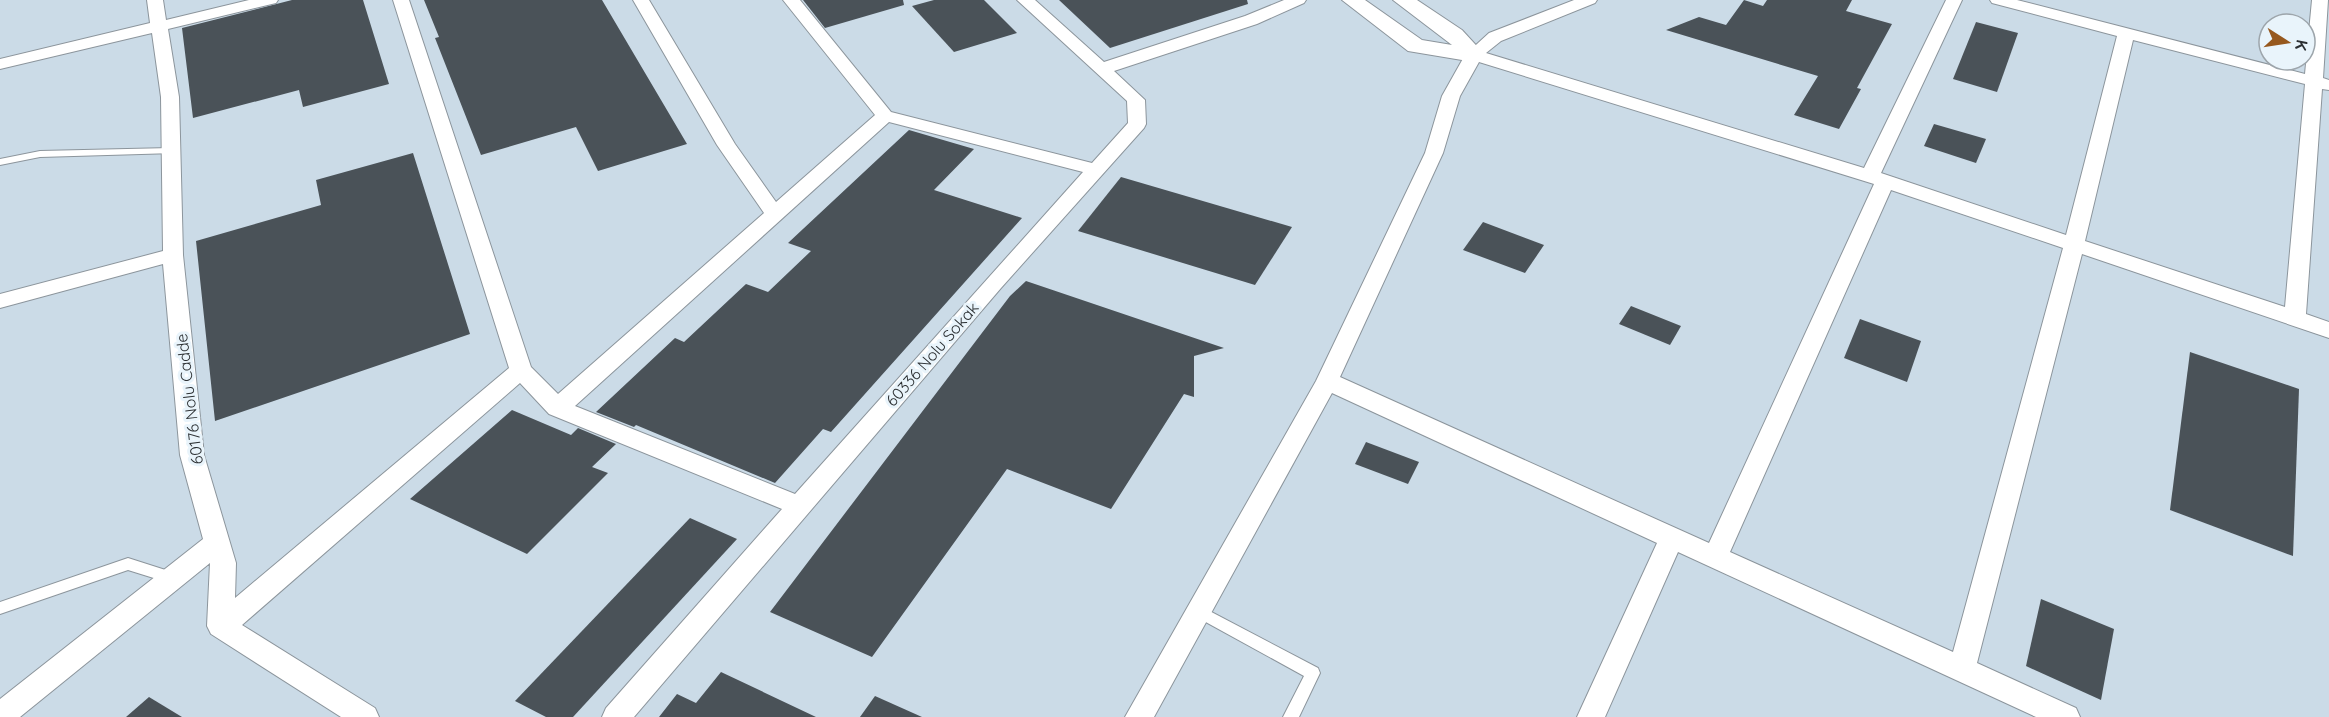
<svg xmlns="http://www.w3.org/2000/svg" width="2329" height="717" viewBox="0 0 2329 717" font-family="Quicksand,sans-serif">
<rect width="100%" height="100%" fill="#dce6ee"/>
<!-- built -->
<path fill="#cbdbe7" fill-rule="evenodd" d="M 0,0 L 2329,0 L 2329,717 L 0,717 ZM 2269,24 L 2305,24 L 2305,60 L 2269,60 Z"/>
<!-- building -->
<g fill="#4a5258">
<path d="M 292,0 L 363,0 L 389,84 L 303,107 L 299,90 L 193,118 L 182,28 Z"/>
<path d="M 424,0 L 602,0 L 687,144 L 598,171 L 576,127 L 481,155 L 435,38 L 439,37 Z"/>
<path d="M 803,0 L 903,0 L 904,5 L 825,28 Z"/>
<path d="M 934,0 L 984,0 L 1017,33 L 954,52 L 912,6 Z"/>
<path d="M 1059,0 L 1247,0 L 1248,4 L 1110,48 Z"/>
<path d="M 1744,0 L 1763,6 L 1767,0 L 1852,0 L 1846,11 L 1892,24 L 1857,88 L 1861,89 L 1839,129 L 1794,115 L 1818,76 L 1666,30 L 1699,17 L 1726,25 Z"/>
<path d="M 1976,22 L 2018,33 L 1997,92 L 1953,79 Z"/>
<path d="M 1934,124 L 1986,139 L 1976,163 L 1924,146 Z"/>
<path d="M 909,130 L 974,149 L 934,190 L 1022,218 L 831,432 L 823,429 L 775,483 L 636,425 L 634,427 L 596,412 L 675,338 L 684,342 L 746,284 L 768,292 L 811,251 L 788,243 Z"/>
<path d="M 413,153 L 470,334 L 215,421 L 196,241 L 321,205 L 316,180 Z"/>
<path d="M 1121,177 L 1292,227 L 1255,285 L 1078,231 Z"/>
<path d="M 1483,222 L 1544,245 L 1525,273 L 1463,250 Z"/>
<path d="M 1026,281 L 1224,348 L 1194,356 L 1194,397 L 1184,394 L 1111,509 L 1007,469 L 872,657 L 770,612 L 1010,296 Z"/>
<path d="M 1631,306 L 1681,326 L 1670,345 L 1619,324 Z"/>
<path d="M 1860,319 L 1921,341 L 1907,382 L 1844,358 Z"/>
<path d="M 2190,352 L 2299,389 L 2293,556 L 2170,510 Z"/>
<path d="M 512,410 L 571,435 L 578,428 L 616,444 L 592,467 L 608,473 L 527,554 L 410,499 Z"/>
<path d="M 1366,442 L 1419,462 L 1408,484 L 1355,464 Z"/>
<path d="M 690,518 L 737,539 L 573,717 L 546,717 L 515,701 Z"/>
<path d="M 2041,599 L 2114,629 L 2101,700 L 2026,666 Z"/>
<path d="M 721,672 L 816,717 L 659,717 L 677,694 L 696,703 Z"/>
<path d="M 875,696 L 922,717 L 860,717 Z"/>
<path d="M 149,697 L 182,717 L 126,717 Z"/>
</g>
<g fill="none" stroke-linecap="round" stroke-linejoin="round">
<!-- service casing -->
<g stroke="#8c959c" stroke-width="2">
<g id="service">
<path d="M 171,148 L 176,151 L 175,153 L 40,157 L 0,165 L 0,159 L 40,151 Z"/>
<path d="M 128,558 L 178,574 L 180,578 L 178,582 L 173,584 L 128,570 L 0,614 L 0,602 Z"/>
<path d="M 1198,605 L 1318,668 L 1320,673 L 1299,717 L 1283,717 L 1304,676 L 1193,615 L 1191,611 L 1193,607 Z"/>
</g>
</g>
<!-- minor casing -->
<g stroke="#8c959c" stroke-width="2">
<g id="minor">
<path d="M 147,0 L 163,0 L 166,20 L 249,0 L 278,0 L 276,3 L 168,29 L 179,97 L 183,255 L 204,455 L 236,563 L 235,598 L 509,368 L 393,0 L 409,0 L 531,367 L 558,394 L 764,213 L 717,145 L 633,0 L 649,0 L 735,144 L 776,202 L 875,115 L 783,0 L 800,0 L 891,112 L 1092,163 L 1128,123 L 1127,101 L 1017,0 L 1035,0 L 1104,62 L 1245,16 L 1284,0 L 1306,0 L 1304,3 L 1257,24 L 1114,71 L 1145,100 L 1146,124 L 1144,128 L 1001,288 L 634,717 L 602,717 L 606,708 L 782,509 L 549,414 L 520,383 L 242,625 L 375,708 L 379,717 L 341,717 L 211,634 L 207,626 L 210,563 L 20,717 L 0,717 L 0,699 L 203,539 L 180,455 L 163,264 L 0,308 L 0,294 L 163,251 L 161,97 L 152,33 L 0,69 L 0,59 L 150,23 ZM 889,122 L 1083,172 L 795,494 L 575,406 Z"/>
<path d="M 1574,0 L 1597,0 L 1595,3 L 1501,41 L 1486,53 L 1864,168 L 1946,0 L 1962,0 L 1881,173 L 2066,235 L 2117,36 L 1992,3 L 1990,0 L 2017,0 L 2305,74 L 2312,0 L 2328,0 L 2323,78 L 2329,80 L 2329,90 L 2322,89 L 2306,314 L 2329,322 L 2329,338 L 2082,254 L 1977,663 L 2076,708 L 2080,717 L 2036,717 L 1678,552 L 1605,717 L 1577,717 L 1657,543 L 1332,393 L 1154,717 L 1125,717 L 1316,381 L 1425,153 L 1442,96 L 1465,55 L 1489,33 ZM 2133,40 L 2305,84 L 2285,307 L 2085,241 ZM 1479,62 L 1874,184 L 1709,543 L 1340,377 L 1443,153 L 1460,96 ZM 1891,190 L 2063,248 L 1953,652 L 1730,552 Z"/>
</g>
</g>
<!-- tertiary casing -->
<g stroke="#8c959c" stroke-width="2">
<path id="tertiary" d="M 1342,0 L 1365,0 L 1422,40 L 1452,45 L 1393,0 L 1417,0 L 1462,30 L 1485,55 L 1482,60 L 1474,62 L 1408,51 Z"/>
</g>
<!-- service -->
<use href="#service" fill="#fff" fill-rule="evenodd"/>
<!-- minor -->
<use href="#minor" fill="#fff" fill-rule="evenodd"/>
<!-- tertiary -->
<use href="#tertiary" fill="#fff" fill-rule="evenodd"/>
</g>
<g text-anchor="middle" stroke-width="6" stroke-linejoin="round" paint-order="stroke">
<!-- street labels -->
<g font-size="16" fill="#2b2f32" stroke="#e9f4fb">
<text transform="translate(932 354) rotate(-49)" y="6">60336 Nolu Sokak</text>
<text transform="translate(189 399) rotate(-97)" y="6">60176 Nolu Cadde</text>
</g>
</g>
<!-- north arrow -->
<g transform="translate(2287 42) rotate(102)"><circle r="28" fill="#e9f4fb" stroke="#9da5ab" stroke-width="1.5"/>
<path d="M0-4.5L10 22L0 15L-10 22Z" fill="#96581e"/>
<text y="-9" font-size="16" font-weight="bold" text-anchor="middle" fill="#2b2f32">K</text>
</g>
</svg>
